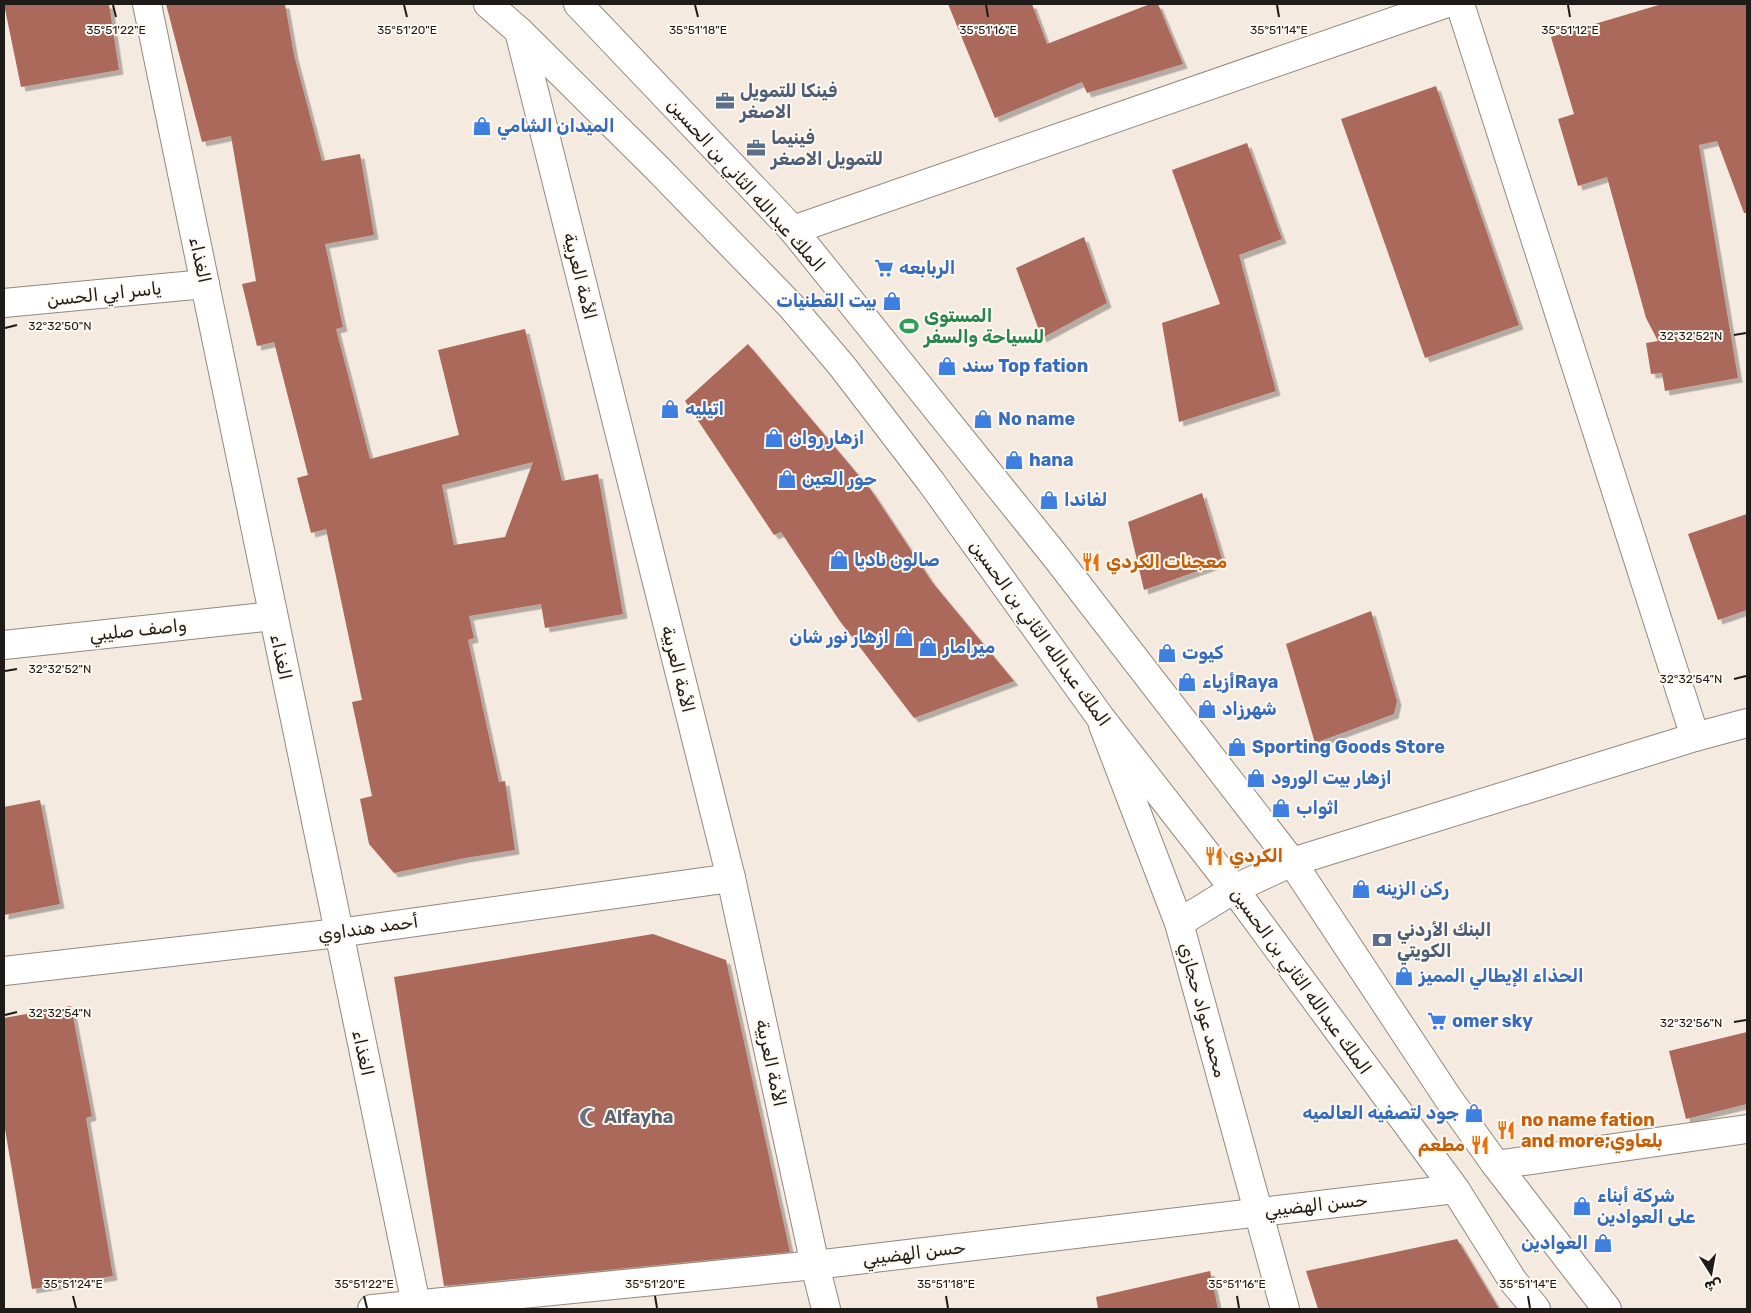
<svg xmlns="http://www.w3.org/2000/svg" width="1751" height="1313" viewBox="0 0 1751 1313" font-family="Rubik,'Noto Naskh Arabic',sans-serif">
<defs>
<filter id="shadow"><feDropShadow dx="4.5" dy="4.5" stdDeviation="0" flood-color="#0004"/></filter>
</defs>
<rect width="100%" height="100%" fill="#f5eadf"/>
<!-- building -->
<g fill="#ab695b" fill-rule="evenodd" filter="url(#shadow)">
<path d="M 4,4 L 109,4 L 119,70 L 21,87 Z"/>
<path d="M 166,4 L 285,4 L 294,55 L 322,161 L 360,154 L 374,235 L 325,244 L 343,327 L 336,329 L 370,459 L 459,435 L 438,350 L 525,329 L 562,481 L 598,474 L 623,614 L 545,628 L 541,604 L 469,616 L 474,638 L 468,640 L 499,782 L 505,781 L 515,850 L 465,858 L 394,873 L 369,844 L 360,799 L 372,796 L 352,702 L 362,700 L 326,529 L 311,533 L 297,478 L 308,475 L 274,342 L 257,346 L 242,284 L 256,281 L 231,136 L 202,142 ZM 533,462 L 505,537 L 454,545 L 442,485 Z"/>
<path d="M 948,4 L 1032,4 L 1047,44 L 1150,4 L 1158,4 L 1183,64 L 1087,93 L 1082,82 L 995,118 Z"/>
<path d="M 1662,4 L 1747,4 L 1747,213 L 1744,213 L 1717,141 L 1699,145 L 1738,378 L 1665,391 L 1662,373 L 1651,374 L 1646,343 L 1658,341 L 1646,318 L 1607,177 L 1578,186 L 1558,119 L 1574,114 L 1551,37 Z"/>
<path d="M 1436,86 L 1519,325 L 1425,358 L 1341,119 Z"/>
<path d="M 1247,143 L 1282,239 L 1239,255 L 1276,391 L 1179,422 L 1162,323 L 1220,304 L 1172,170 Z"/>
<path d="M 1084,237 L 1107,303 L 1042,338 L 1016,268 Z"/>
<path d="M 748,344 L 871,490 L 932,582 L 1014,681 L 914,718 L 839,620 L 781,532 L 774,535 L 685,401 Z"/>
<path d="M 1202,493 L 1223,562 L 1144,590 L 1128,522 Z"/>
<path d="M 1747,514 L 1747,610 L 1718,620 L 1688,534 Z"/>
<path d="M 1371,611 L 1397,701 L 1394,714 L 1315,743 L 1286,644 Z"/>
<path d="M 40,800 L 60,904 L 4,915 L 4,807 Z"/>
<path d="M 653,934 L 726,960 L 790,1252 L 444,1286 L 394,977 Z"/>
<path d="M 71,1006 L 92,1116 L 86,1118 L 113,1276 L 32,1289 L 4,1123 L 4,1018 Z"/>
<path d="M 1747,1032 L 1747,1104 L 1686,1119 L 1669,1051 Z"/>
<path d="M 1457,1239 L 1499,1309 L 1318,1309 L 1306,1271 Z"/>
<path d="M 1210,1271 L 1218,1309 L 1098,1309 L 1096,1297 Z"/>
</g>
<g fill="none" stroke-linecap="round" stroke-linejoin="round">
<!-- minor casing -->
<g stroke="#93887f" stroke-width="30">
<g id="minor">
<path d="M 147,4 L 417,1309"/>
<path d="M 1460,4 L 1695,737"/>
<path d="M 519,31 L 731,878 L 815,1265 L 826,1309"/>
<path d="M 793,230 L 1444,4"/>
<path d="M 4,303 L 205,284"/>
<path d="M 4,645 L 273,616"/>
<path d="M 1103,725 L 1179,923 L 1285,1309"/>
<path d="M 1179,923 L 1234,889 L 1292,862 L 1695,737 L 1747,723"/>
<path d="M 4,971 L 338,933 L 731,878"/>
<path d="M 1496,1165 L 1747,1129"/>
<path d="M 372,1309 L 815,1265 L 1455,1189"/>
</g>
</g>
<!-- major casing -->
<g stroke="#93887f" stroke-width="30">
<g id="major">
<path d="M 488,4 L 519,31 L 658,169 L 791,306 L 842,366 L 931,482 L 1100,717 L 1234,889 L 1455,1189 L 1513,1281 L 1536,1309"/>
<path d="M 578,4 L 793,230 L 1056,557 L 1292,862 L 1448,1098 L 1496,1165 L 1607,1309"/>
</g>
</g>
<!-- minor -->
<use href="#minor" stroke="#fff" stroke-width="28"/>
<!-- major -->
<use href="#major" stroke="#fff" stroke-width="28"/>
</g>
<!-- ticks -->
<path fill="none" stroke="#1f1b18" stroke-width="2" d="M 113,5 L 116,17M 404,5 L 407,17M 695,5 L 698,17M 986,5 L 988,17M 1277,5 L 1279,17M 1568,5 L 1570,17M 5,328 L 17,325M 1734,335 L 1746,333M 5,671 L 17,669M 1734,679 L 1746,676M 5,1015 L 17,1012M 1734,1022 L 1746,1020M 73,1296 L 76,1308M 364,1296 L 367,1308M 655,1296 L 657,1308M 946,1296 L 948,1308M 1237,1296 L 1239,1308M 1528,1296 L 1530,1308"/>
<!-- icons -->
<defs>
<g id="office-bare" transform="scale(1.5)"><path d="M-6-3h4V-5.5h4V-3h4V5H-6ZM-1-4.5V-3h2v-1.5ZM-6 0V1H6V0Z" fill="#5c6f8a" stroke="#fef8f2" stroke-width="2.5" paint-order="stroke"/></g>
<g id="shop-bare" transform="scale(1.5)"><path d="M-5-2.5h2.3a2.7 3.5 0 0 1 5.4 0H5L5.5 6h-11ZM-1.5-2.5h3a1.5 2.3 0 0 0-3 0Z" fill="#3f7fe0" stroke="#fef8f2" stroke-width="2.5" paint-order="stroke"/></g>
<g id="supermarket-bare" transform="scale(1.5)"><path d="M-6-5.5h2.5l.6 2H6L4.5 2H-2.5L-4.4-4H-6ZM-1.5 3.2a1.3 1.3 0 1 0 .1 0ZM3 3.2a1.3 1.3 0 1 0 .1 0Z" fill="#3f7fe0" stroke="#fef8f2" stroke-width="2.5" paint-order="stroke"/></g>
<g id="stadium-bare" transform="scale(1.5)"><path d="M0-5a6.5 5 0 1 0 0 10a6.5 5 0 1 0 0-10ZM-3.5-1.8h7v3.6h-7Z" fill="#2e9e5b" stroke="#fef8f2" stroke-width="2.5" paint-order="stroke"/></g>
<g id="restaurant-bare" transform="scale(1.5)"><path d="M-5-6h1v4h1v-4h1v4h1v-4h1v5L-1.5 .5V6h-2V.5L-5-1ZM5-6V6H3V1.5H1.5Q1.5-4 5-6Z" fill="#e8710a" stroke="#fef8f2" stroke-width="2.5" paint-order="stroke"/></g>
<g id="bank-bare" transform="scale(1.5)"><path d="M-6-4H6V4H-6ZM0-2.3a2.3 2.3 0 1 0 0 4.6a2.3 2.3 0 1 0 0-4.6Z" fill="#5c6f8a" stroke="#fef8f2" stroke-width="2.5" paint-order="stroke"/></g>
<g id="mosque-bare" transform="scale(1.5)"><path d="M3.5-4.9A6 6 0 1 0 3.5 4.9A5 5 0 1 1 3.5-4.9Z" fill="#6b7280" stroke="#fef8f2" stroke-width="2.5" paint-order="stroke"/></g>
</defs>
<g fill-rule="evenodd">
<use href="#office-bare" x="725" y="101"/>
<use href="#shop-bare" x="482" y="126"/>
<use href="#office-bare" x="756" y="148"/>
<use href="#supermarket-bare" x="884" y="268"/>
<use href="#shop-bare" x="892" y="301"/>
<use href="#stadium-bare" x="909" y="326"/>
<use href="#shop-bare" x="947" y="366"/>
<use href="#shop-bare" x="670" y="409"/>
<use href="#shop-bare" x="983" y="419"/>
<use href="#shop-bare" x="774" y="438"/>
<use href="#shop-bare" x="1014" y="460"/>
<use href="#shop-bare" x="787" y="479"/>
<use href="#shop-bare" x="1049" y="500"/>
<use href="#shop-bare" x="839" y="560"/>
<use href="#restaurant-bare" x="1091" y="562"/>
<use href="#shop-bare" x="904" y="637"/>
<use href="#shop-bare" x="928" y="647"/>
<use href="#shop-bare" x="1167" y="653"/>
<use href="#shop-bare" x="1187" y="682"/>
<use href="#shop-bare" x="1207" y="709"/>
<use href="#shop-bare" x="1237" y="747"/>
<use href="#shop-bare" x="1256" y="778"/>
<use href="#shop-bare" x="1281" y="808"/>
<use href="#restaurant-bare" x="1214" y="856"/>
<use href="#shop-bare" x="1361" y="889"/>
<use href="#bank-bare" x="1382" y="940"/>
<use href="#shop-bare" x="1404" y="976"/>
<use href="#supermarket-bare" x="1437" y="1021"/>
<use href="#shop-bare" x="1474" y="1113"/>
<use href="#mosque-bare" x="589" y="1117"/>
<use href="#restaurant-bare" x="1506" y="1130"/>
<use href="#restaurant-bare" x="1480" y="1145"/>
<use href="#shop-bare" x="1582" y="1206"/>
<use href="#shop-bare" x="1603" y="1243"/>
</g>
<g text-anchor="middle" stroke-width="4" stroke-linejoin="round" paint-order="stroke">
<!-- service labels -->
<g font-size="18" font-weight="bold" fill="#4e5e75" stroke="#fef8f2" text-anchor="start">
<text x="740" y="97">فينكا للتمويل<tspan x="740" dy="21">الاصغر</tspan></text>
<text x="771" y="144">فينيما<tspan x="771" dy="21">للتمويل الاصغر</tspan></text>
<text x="1397" y="936">البنك الأردني<tspan x="1397" dy="21">الكويتي</tspan></text>
</g>
<!-- shop labels -->
<g font-size="18" font-weight="bold" fill="#366cbe" stroke="#fef8f2" text-anchor="start">
<text x="497" y="132">الميدان الشامي</text>
<text x="899" y="274">الربابعه</text>
<text x="877" y="307" text-anchor="end">بيت القطنيات</text>
<text x="962" y="372">سند Top fation</text>
<text x="685" y="415">اتيليه</text>
<text x="998" y="425">No name</text>
<text x="789" y="444">ازهار روان</text>
<text x="1029" y="466">hana</text>
<text x="802" y="485">حور العين</text>
<text x="1064" y="506">لفاندا</text>
<text x="854" y="566">صالون ناديا</text>
<text x="889" y="643" text-anchor="end">ازهار نور شان</text>
<text x="943" y="653">ميرامار</text>
<text x="1182" y="659">كيوت</text>
<text x="1202" y="688">أزياءRaya</text>
<text x="1222" y="715">شهرزاد</text>
<text x="1252" y="753">Sporting Goods Store</text>
<text x="1271" y="784">ازهار بيت الورود</text>
<text x="1296" y="814">اثواب</text>
<text x="1376" y="895">ركن الزينه</text>
<text x="1419" y="982">الحذاء الإيطالي المميز</text>
<text x="1452" y="1027">omer sky</text>
<text x="1459" y="1119" text-anchor="end">جود لتصفيه العالميه</text>
<text x="1597" y="1202">شركة أبناء<tspan x="1597" dy="21">على العوادين</tspan></text>
<text x="1588" y="1249" text-anchor="end">العوادين</text>
</g>
<!-- street labels -->
<g font-size="18" fill="#1f1b18" stroke="#fef8f2">
<text transform="translate(746 185) rotate(48)" y="6">الملك عبدالله الثاني بن الحسين</text>
<text transform="translate(200 260) rotate(78)" y="6">الغذاء</text>
<text transform="translate(580 276) rotate(76)" y="6">الأمة العربية</text>
<text transform="translate(104 294) rotate(-6)" y="6">ياسر ابي الحسن</text>
<text transform="translate(138 630) rotate(-6)" y="6">واصف صليبي</text>
<text transform="translate(1040 633) rotate(54)" y="6">الملك عبدالله الثاني بن الحسين</text>
<text transform="translate(281 657) rotate(78)" y="6">الغذاء</text>
<text transform="translate(678 669) rotate(76)" y="6">الأمة العربية</text>
<text transform="translate(368 928) rotate(-8)" y="6">أحمد هنداوي</text>
<text transform="translate(1301 981) rotate(54)" y="6">الملك عبدالله الثاني بن الحسين</text>
<text transform="translate(1203 1010) rotate(75)" y="6">محمد عواد حجازي</text>
<text transform="translate(363 1053) rotate(78)" y="6">الغذاء</text>
<text transform="translate(771 1063) rotate(78)" y="6">الأمة العربية</text>
<text transform="translate(1316 1205) rotate(-6)" y="6">حسن الهضيبي</text>
<text transform="translate(914 1253) rotate(-7)" y="6">حسن الهضيبي</text>
</g>
<!-- leisure labels -->
<g font-size="18" font-weight="bold" fill="#27864d" stroke="#fef8f2" text-anchor="start">
<text x="924" y="322">المستوى<tspan x="924" dy="21">للسياحة والسفر</tspan></text>
</g>
<!-- food labels -->
<g font-size="18" font-weight="bold" fill="#c56008" stroke="#fef8f2" text-anchor="start">
<text x="1106" y="568">معجنات الكردي</text>
<text x="1229" y="862">الكردي</text>
<text x="1521" y="1126">no name fation<tspan x="1521" dy="21">and more;بلعاوي</tspan></text>
<text x="1465" y="1151" text-anchor="end">مطعم</text>
</g>
<!-- worship labels -->
<g font-size="18" font-weight="bold" fill="#5b616d" stroke="#fef8f2" text-anchor="start">
<text x="604" y="1123">Alfayha</text>
</g>
</g>
<g font-size="12" text-anchor="middle" fill="#1f1b18" stroke="#fef8f2" stroke-width="4" stroke-linejoin="round" paint-order="stroke">
<text x="116" y="34">35°51'22"E</text>
<text x="407" y="34">35°51'20"E</text>
<text x="698" y="34">35°51'18"E</text>
<text x="988" y="34">35°51'16"E</text>
<text x="1279" y="34">35°51'14"E</text>
<text x="1570" y="34">35°51'12"E</text>
<text x="60" y="330">32°32'50"N</text>
<text x="1691" y="340">32°32'52"N</text>
<text x="60" y="673">32°32'52"N</text>
<text x="1691" y="683">32°32'54"N</text>
<text x="60" y="1017">32°32'54"N</text>
<text x="1691" y="1027">32°32'56"N</text>
<text x="73" y="1288">35°51'24"E</text>
<text x="364" y="1288">35°51'22"E</text>
<text x="655" y="1288">35°51'20"E</text>
<text x="946" y="1288">35°51'18"E</text>
<text x="1237" y="1288">35°51'16"E</text>
<text x="1528" y="1288">35°51'14"E</text>
</g>
<!-- border -->
<rect width="1751" height="1313" fill="none" stroke="#1f1b18" stroke-width="10"/>
<!-- north arrow -->
<g transform="translate(1711 1273) rotate(169)" stroke="#fef8f2" stroke-width="4" paint-order="stroke">
<path d="M0-4L9 19L0 12L-9 19Z" fill="#1f1b18"/>
<text y="-8" font-size="14" font-weight="bold" text-anchor="middle" fill="#1f1b18">ش</text>
</g>
</svg>
